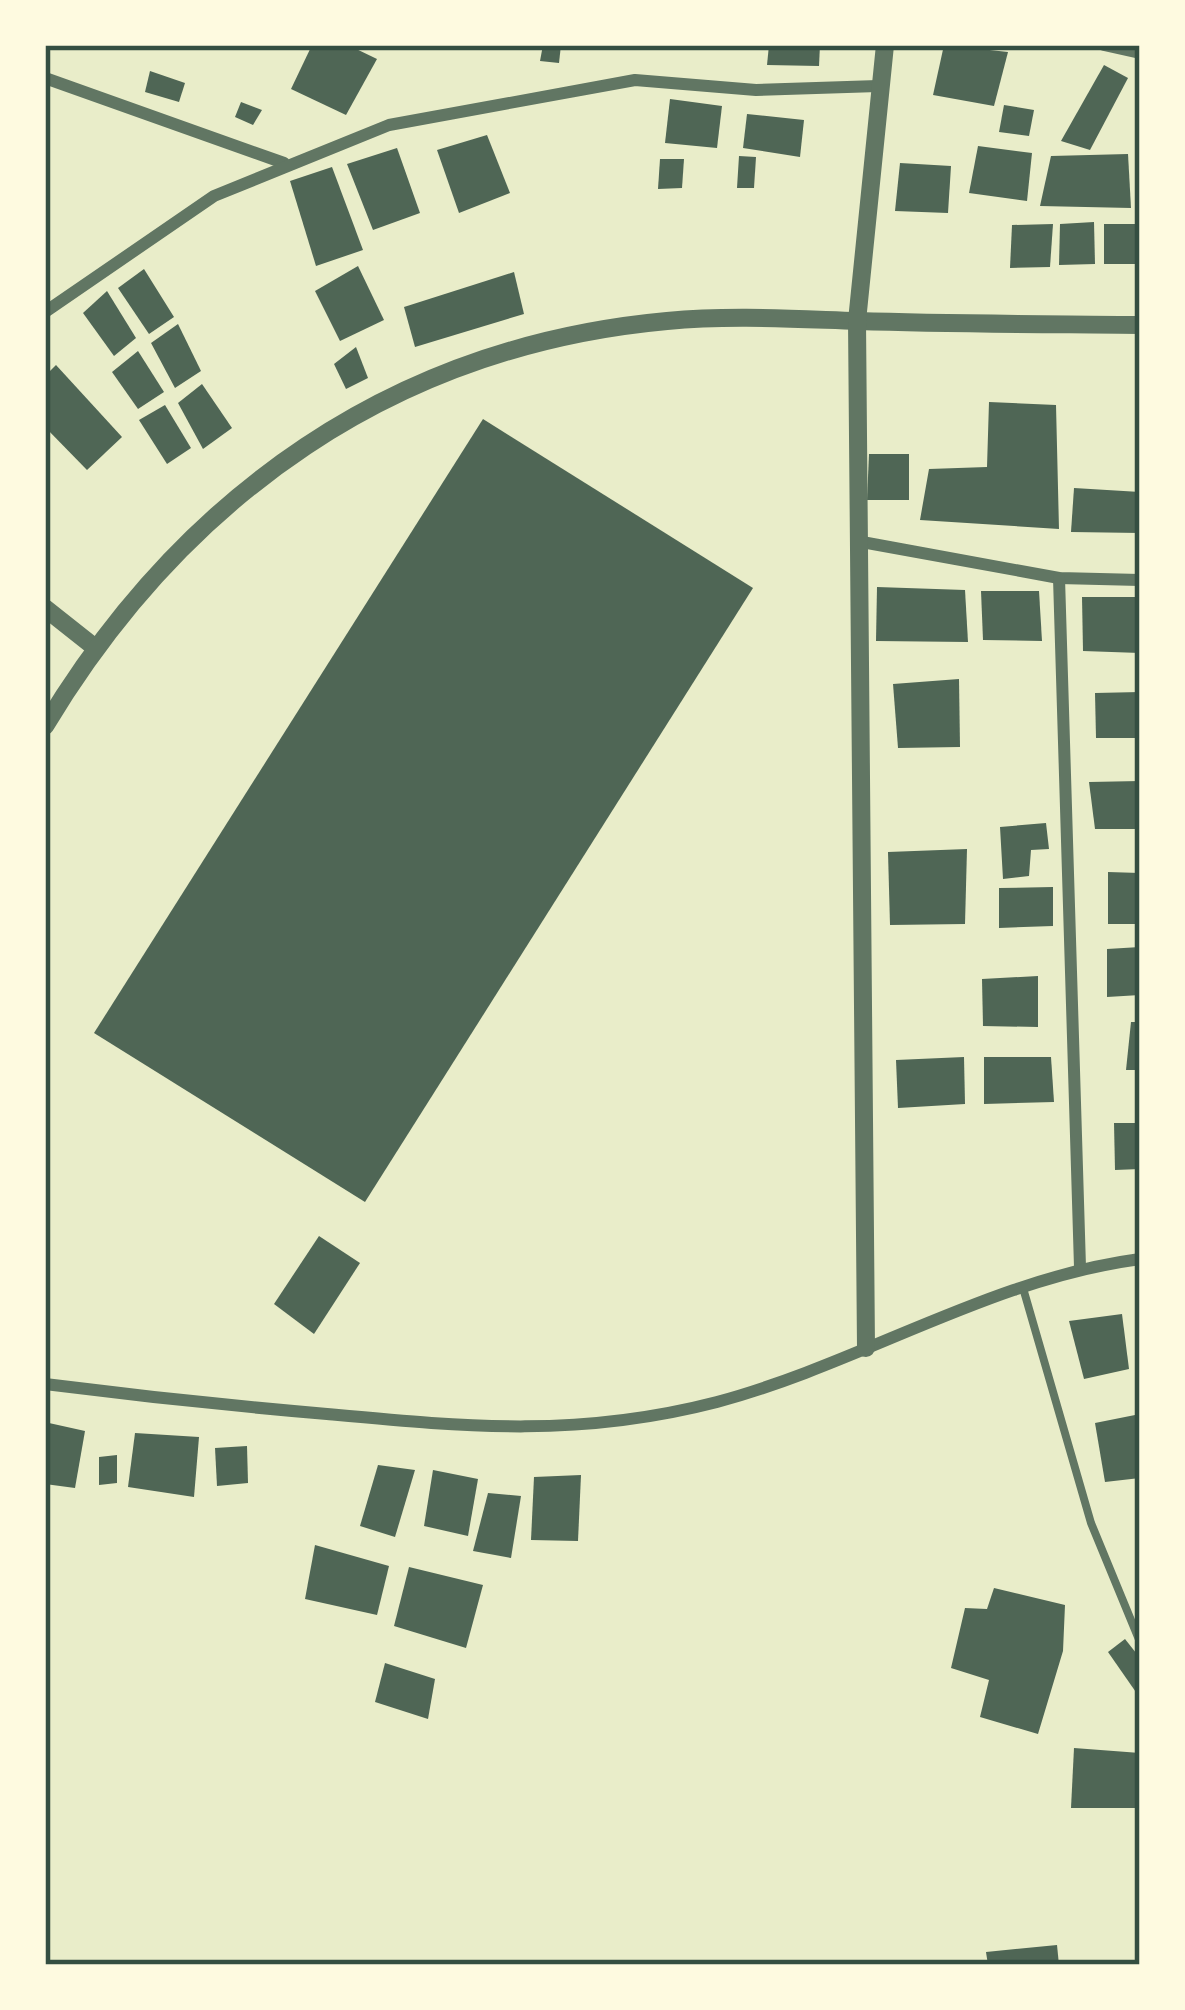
<svg xmlns="http://www.w3.org/2000/svg" width="1185" height="2010" viewBox="0 0 1185 2010" font-family="'Work Sans',sans-serif">
<rect width="100%" height="100%" fill="#e9edc9"/>
<!-- building -->
<g fill="#4f6655">
<path d="M 312,45 L 348,45 L 377,59 L 346,115 L 291,89 Z"/>
<path d="M 543,45 L 561,45 L 559,63 L 540,61 Z"/>
<path d="M 769,45 L 820,45 L 819,66 L 767,65 Z"/>
<path d="M 944,45 L 1008,52 L 994,106 L 933,95 Z"/>
<path d="M 1104,65 L 1128,78 L 1090,150 L 1061,141 Z"/>
<path d="M 150,71 L 185,83 L 179,102 L 145,92 Z"/>
<path d="M 670,99 L 722,106 L 717,148 L 665,143 Z"/>
<path d="M 241,102 L 262,110 L 253,125 L 235,117 Z"/>
<path d="M 1004,105 L 1034,110 L 1029,136 L 999,132 Z"/>
<path d="M 747,114 L 804,120 L 800,157 L 743,148 Z"/>
<path d="M 487,135 L 510,193 L 459,213 L 437,150 Z"/>
<path d="M 978,146 L 1032,153 L 1027,201 L 969,193 Z"/>
<path d="M 397,148 L 420,213 L 373,230 L 347,164 Z"/>
<path d="M 1128,154 L 1131,208 L 1040,206 L 1051,156 Z"/>
<path d="M 739,156 L 756,157 L 754,188 L 737,188 Z"/>
<path d="M 660,159 L 684,159 L 682,188 L 658,189 Z"/>
<path d="M 900,163 L 951,166 L 948,213 L 895,211 Z"/>
<path d="M 332,167 L 363,250 L 316,266 L 290,181 Z"/>
<path d="M 1094,222 L 1095,264 L 1059,265 L 1060,224 Z"/>
<path d="M 1053,224 L 1050,267 L 1010,268 L 1012,225 Z"/>
<rect x="1104" y="224" width="36" height="40"/>
<path d="M 358,266 L 384,320 L 340,341 L 315,291 Z"/>
<path d="M 144,269 L 174,317 L 149,334 L 118,288 Z"/>
<path d="M 514,272 L 524,314 L 415,347 L 404,307 Z"/>
<path d="M 107,291 L 136,338 L 114,356 L 83,313 Z"/>
<path d="M 178,324 L 201,371 L 175,388 L 151,343 Z"/>
<path d="M 356,347 L 368,378 L 346,389 L 334,364 Z"/>
<path d="M 138,351 L 164,392 L 138,409 L 112,372 Z"/>
<path d="M 56,365 L 122,437 L 87,470 L 45,427 L 45,376 Z"/>
<path d="M 202,384 L 232,428 L 203,449 L 178,403 Z"/>
<path d="M 989,402 L 1056,405 L 1059,529 L 920,520 L 929,469 L 987,467 Z"/>
<path d="M 165,405 L 191,448 L 167,464 L 139,420 Z"/>
<path d="M 483,419 L 753,588 L 365,1202 L 94,1033 Z"/>
<path d="M 869,454 L 909,454 L 909,500 L 867,500 Z"/>
<path d="M 1074,488 L 1140,492 L 1140,533 L 1071,532 Z"/>
<path d="M 877,587 L 965,590 L 968,642 L 876,641 Z"/>
<path d="M 981,591 L 1039,591 L 1042,641 L 983,640 Z"/>
<path d="M 1082,597 L 1140,597 L 1140,653 L 1083,651 Z"/>
<path d="M 959,679 L 960,747 L 898,748 L 893,684 Z"/>
<path d="M 1140,692 L 1140,738 L 1096,738 L 1095,693 Z"/>
<path d="M 1140,781 L 1140,829 L 1095,829 L 1089,782 Z"/>
<path d="M 1046,823 L 1049,849 L 1031,850 L 1029,876 L 1003,879 L 1000,827 Z"/>
<path d="M 967,849 L 965,924 L 890,925 L 888,852 Z"/>
<path d="M 1108,872 L 1140,873 L 1140,924 L 1108,924 Z"/>
<path d="M 1053,887 L 1053,926 L 999,928 L 999,888 Z"/>
<path d="M 1140,947 L 1140,995 L 1107,997 L 1107,949 Z"/>
<path d="M 1038,976 L 1038,1027 L 983,1026 L 982,979 Z"/>
<path d="M 1131,1022 L 1140,1022 L 1140,1070 L 1126,1070 Z"/>
<path d="M 964,1057 L 965,1104 L 898,1108 L 896,1060 Z"/>
<path d="M 984,1057 L 1051,1057 L 1054,1102 L 984,1104 Z"/>
<path d="M 1114,1123 L 1140,1123 L 1140,1169 L 1115,1170 Z"/>
<path d="M 319,1236 L 360,1263 L 314,1334 L 274,1304 Z"/>
<path d="M 1122,1314 L 1129,1369 L 1084,1379 L 1069,1321 Z"/>
<path d="M 1140,1414 L 1140,1478 L 1105,1482 L 1095,1423 Z"/>
<path d="M 49,1423 L 85,1431 L 75,1488 L 45,1484 Z"/>
<path d="M 135,1433 L 199,1437 L 194,1497 L 128,1487 Z"/>
<path d="M 247,1446 L 248,1483 L 217,1486 L 215,1448 Z"/>
<path d="M 117,1455 L 117,1483 L 99,1485 L 99,1457 Z"/>
<path d="M 378,1465 L 415,1470 L 395,1537 L 360,1526 Z"/>
<path d="M 433,1470 L 478,1479 L 468,1536 L 424,1526 Z"/>
<path d="M 581,1475 L 578,1541 L 531,1540 L 534,1477 Z"/>
<path d="M 488,1493 L 521,1496 L 511,1558 L 473,1551 Z"/>
<path d="M 315,1545 L 389,1566 L 377,1615 L 305,1599 Z"/>
<path d="M 409,1567 L 483,1585 L 466,1648 L 394,1626 Z"/>
<path d="M 994,1588 L 1065,1605 L 1063,1651 L 1038,1734 L 980,1717 L 989,1680 L 951,1668 L 965,1608 L 987,1609 Z"/>
<path d="M 1125,1639 L 1140,1658 L 1140,1698 L 1108,1652 Z"/>
<path d="M 385,1663 L 435,1679 L 428,1719 L 375,1702 Z"/>
<path d="M 1074,1748 L 1140,1753 L 1140,1808 L 1071,1808 Z"/>
<path d="M 1057,1945 L 1059,1965 L 988,1965 L 986,1952 Z"/>
</g>
<g fill="none" stroke-linecap="round" stroke-linejoin="round">
<!-- service -->
<path stroke="#617663" stroke-width="8" d="M 1023,1288 L 1091,1523 L 1140,1642"/>
<!-- minor -->
<g stroke="#617663" stroke-width="12">
<path d="M 1104,45 L 1140,53"/>
<path d="M 45,78 L 284,163"/>
<path d="M 45,312 L 214,196 L 389,125 L 635,80 L 756,90 L 878,86"/>
<path d="M 862,542 L 1059,578 L 1140,580"/>
<path d="M 1059,578 L 1080,1267"/>
<path d="M 45,1384 C 139,1396 233,1406 327,1414 C 467,1427 578,1438 717,1402 C 862,1363 990,1279 1140,1259"/>
</g>
<!-- tertiary -->
<g stroke="#617663" stroke-width="18">
<path d="M 45,608 L 93,646"/>
<path d="M 45,726 C 184,495 394,346 667,321 C 731,315 794,319 858,321 C 952,324 1046,324 1140,325"/>
<path d="M 866,1348 L 857,321 L 885,45"/>
</g>
</g>
<!-- border -->
<rect width="1185" height="2010" fill="none" stroke="#fefae0" stroke-width="96"/>
<rect x="48" y="48" width="1089" height="1914" fill="none" stroke="#344e41" stroke-width="4.5"/>
</svg>
